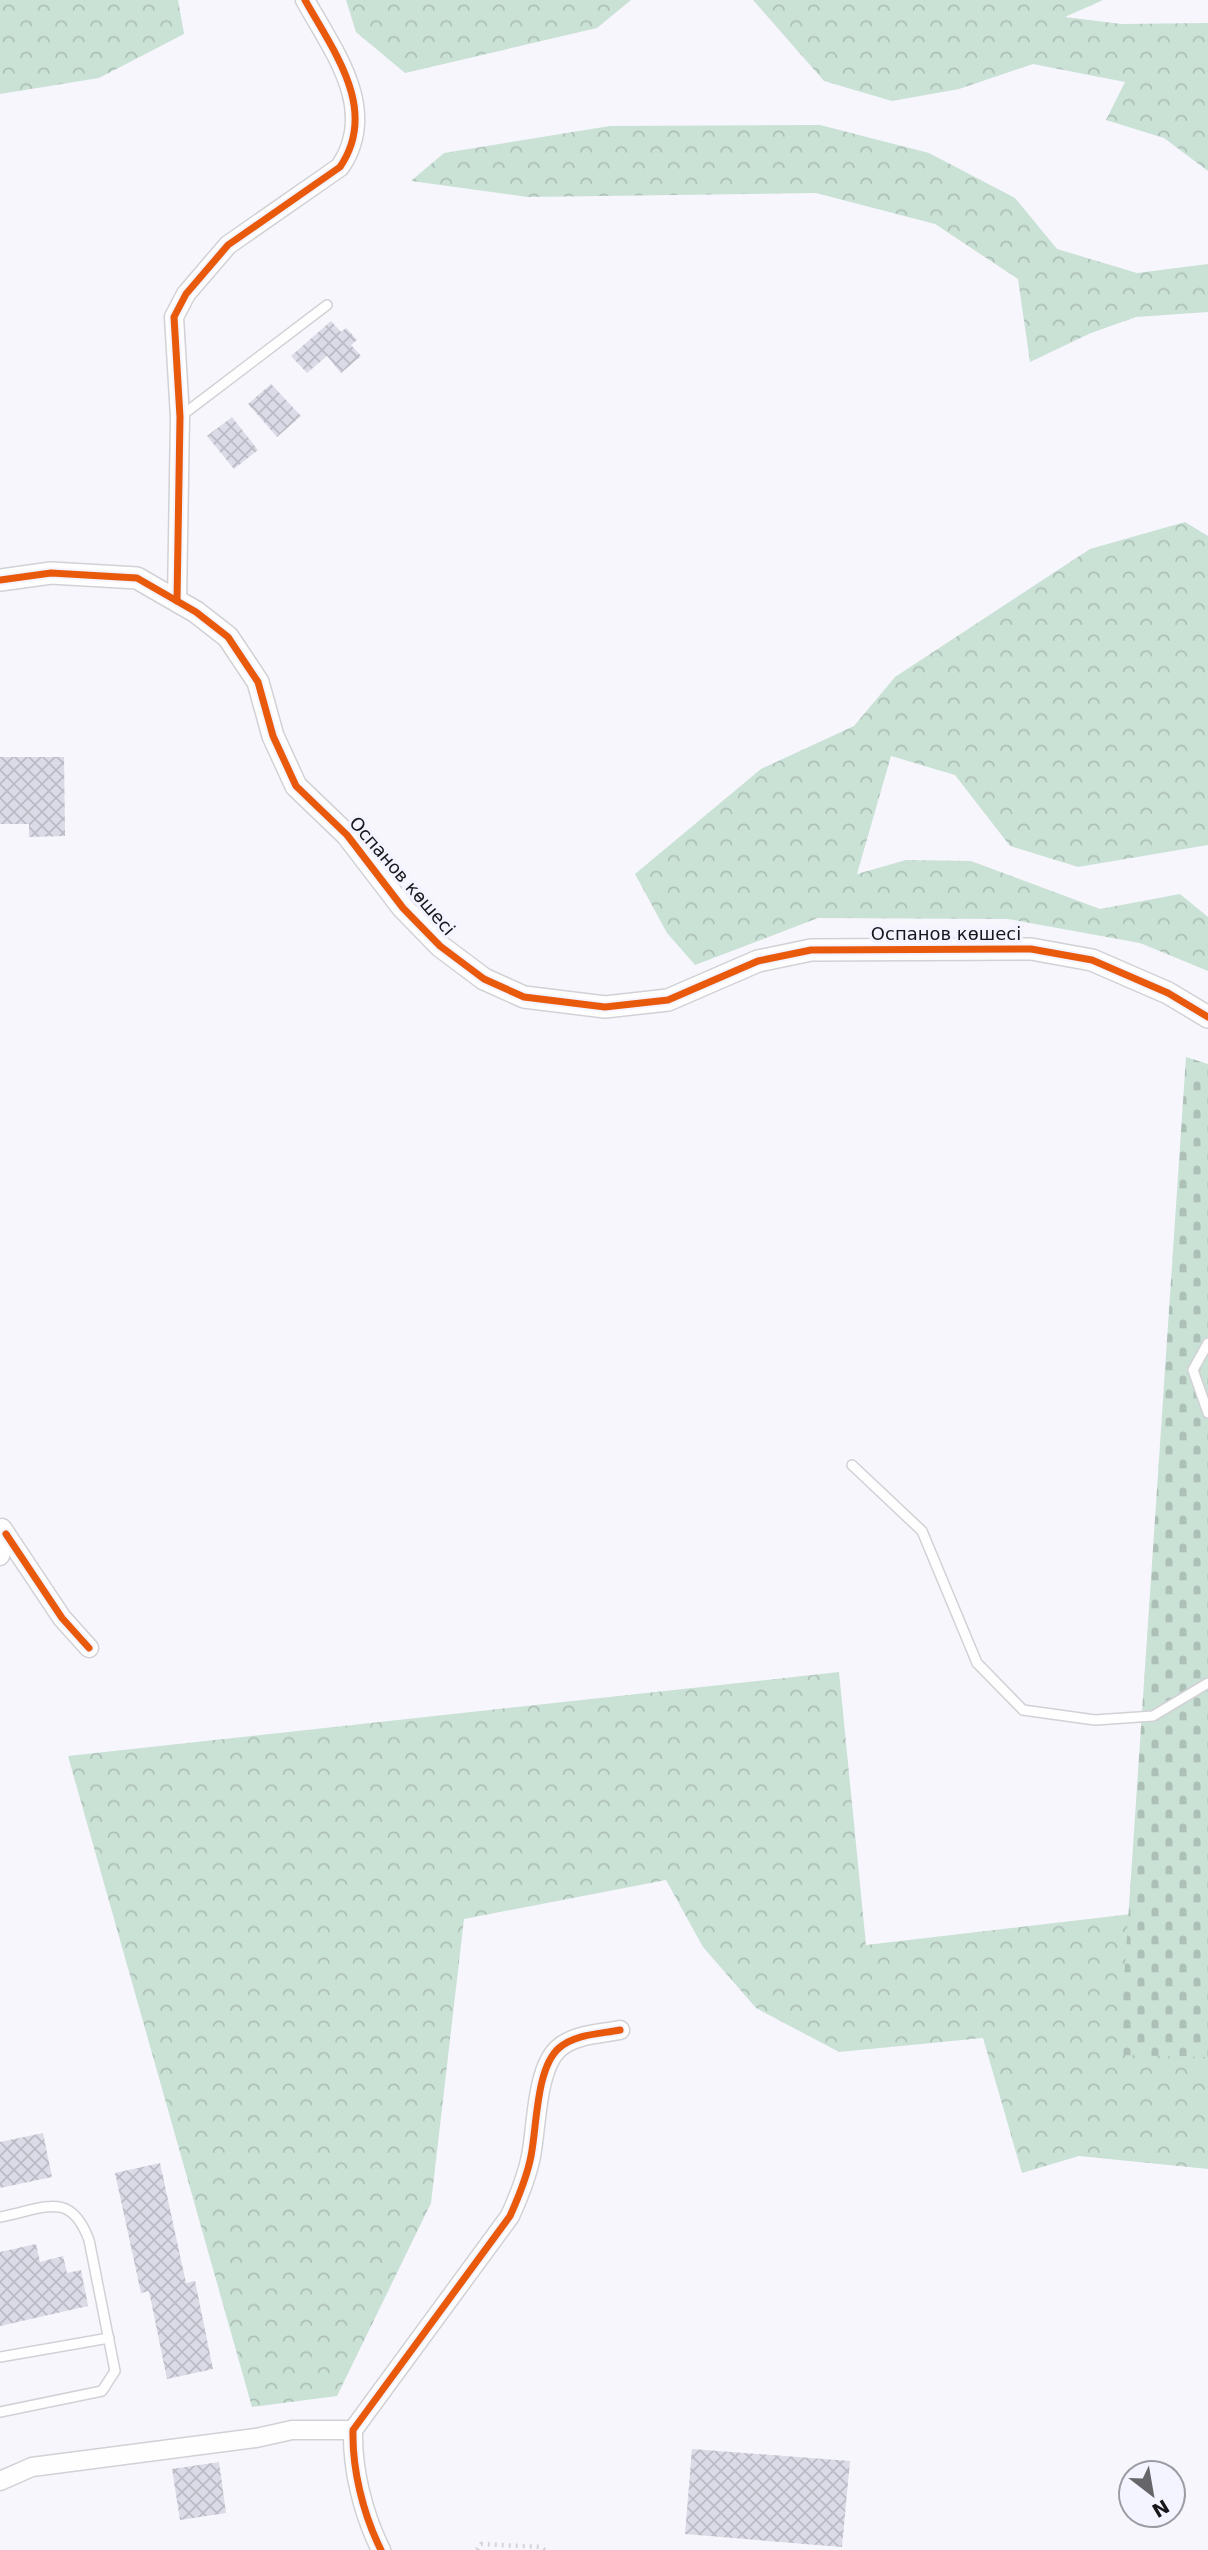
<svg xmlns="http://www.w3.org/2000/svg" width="1208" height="2550" viewBox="0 0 1208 2550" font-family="'DejaVu Sans',sans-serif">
<defs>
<pattern id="forest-crowns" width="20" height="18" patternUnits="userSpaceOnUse" patternTransform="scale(1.75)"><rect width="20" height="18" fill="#cae1d6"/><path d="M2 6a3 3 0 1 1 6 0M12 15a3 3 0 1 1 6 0" fill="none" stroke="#adc0b7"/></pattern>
<pattern id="cemetery-stones" width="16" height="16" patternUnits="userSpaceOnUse" patternTransform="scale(1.75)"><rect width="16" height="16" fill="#cae1d6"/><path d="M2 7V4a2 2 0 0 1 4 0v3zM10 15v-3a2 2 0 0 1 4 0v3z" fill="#adc0b7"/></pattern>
<pattern id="building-cross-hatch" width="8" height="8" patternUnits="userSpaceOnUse" patternTransform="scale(1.75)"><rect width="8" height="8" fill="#dadbe6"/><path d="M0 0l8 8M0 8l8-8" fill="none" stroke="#babbc5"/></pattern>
</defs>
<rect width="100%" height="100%" fill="#f6f6fc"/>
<!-- forest -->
<g fill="url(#forest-crowns)">
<path d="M 0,0 L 178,0 L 184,34 L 99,78 L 0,94 Z"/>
<path d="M 346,0 L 631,0 L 597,28 L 405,73 L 356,32 Z"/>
<path d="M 753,0 L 1103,0 L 1065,17 L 1121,24 L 1208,23 L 1208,171 L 1164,138 L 1106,120 L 1125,82 L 1033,64 L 959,89 L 892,101 L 824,81 Z"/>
<path d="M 820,125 L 929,153 L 1015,198 L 1057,249 L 1137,273 L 1208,264 L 1208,312 L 1136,317 L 1091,333 L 1030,362 L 1018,279 L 935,224 L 816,193 L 528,197 L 411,181 L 444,153 L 610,126 Z"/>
<path d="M 1185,522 L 1208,536 L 1208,845 L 1078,867 L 1010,846 L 955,775 L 891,756 L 857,874 L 906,860 L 971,861 L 1100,909 L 1180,894 L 1208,917 L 1208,971 L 1140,943 L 1008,919 L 818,918 L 695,965 L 667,933 L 635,874 L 761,769 L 854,726 L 895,677 L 1090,549 Z"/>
<path d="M 839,1672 L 866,1945 L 1208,1905 L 1208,2169 L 1079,2156 L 1022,2173 L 983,2038 L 839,2052 L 756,2008 L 703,1947 L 666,1880 L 464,1919 L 431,2203 L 337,2396 L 252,2407 L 68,1756 Z"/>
</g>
<!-- cemetery -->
<path fill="url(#cemetery-stones)" d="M 1186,1057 L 1208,1064 L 1208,2057 L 1119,2055 Z"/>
<!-- building -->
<g fill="url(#building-cross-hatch)">
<path d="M 331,321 L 341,332 L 346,328 L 357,340 L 351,345 L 361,356 L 341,373 L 327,356 L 307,373 L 291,356 Z"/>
<path d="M 271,384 L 301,416 L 277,437 L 248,404 Z"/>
<path d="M 232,417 L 258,450 L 234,469 L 207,436 Z"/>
<path d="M 0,757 L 64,757 L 65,836 L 29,837 L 29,824 L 0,824 Z"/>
<path d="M 43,2133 L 52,2177 L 0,2188 L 0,2142 Z"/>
<path d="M 160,2163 L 186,2283 L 195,2281 L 213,2369 L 167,2379 L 149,2291 L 141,2293 L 115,2173 Z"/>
<path d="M 36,2244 L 40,2262 L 63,2256 L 67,2273 L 81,2270 L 88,2306 L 0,2326 L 0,2252 Z"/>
<path d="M 692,2449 L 850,2461 L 842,2547 L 685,2534 Z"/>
<path d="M 219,2462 L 226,2513 L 180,2520 L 172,2469 Z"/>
</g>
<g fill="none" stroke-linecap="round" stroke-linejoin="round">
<!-- service casing -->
<g stroke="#d1d1d6" stroke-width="12">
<g id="service">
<path d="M 181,416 L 327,305"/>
<path d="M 1208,1343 L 1193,1370 L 1208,1413"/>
<path d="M 852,1465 L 922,1531 L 977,1663 L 1023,1710 L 1095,1720 L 1153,1716 L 1208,1683"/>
<path d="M 0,2217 C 44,2209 70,2189 89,2240 L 115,2371 L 102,2391 L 0,2412"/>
<path d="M 0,2357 L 109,2338"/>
</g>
</g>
<!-- minor casing -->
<g stroke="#d1d1d6" stroke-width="21">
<g id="minor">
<path d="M 177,601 L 180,417 L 174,317 L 186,294 L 228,245 L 340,167 C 379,110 334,52 305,0"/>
<path d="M 6,1534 L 62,1618 L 89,1648"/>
<path d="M 0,1556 L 6,1534 L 2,1528"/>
<path d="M 0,2481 L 32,2467 L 256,2438 L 292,2430 L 353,2430"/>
<path d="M 381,2550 C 363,2514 352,2469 353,2430 L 510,2216 C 519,2196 527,2177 531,2156 C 537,2126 536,2068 559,2048 C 575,2034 600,2034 620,2030"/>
</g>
</g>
<!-- tertiary casing -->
<g stroke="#d1d1d6" stroke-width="24">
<path id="tertiary" d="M 0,580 L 51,573 L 137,578 L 196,612 L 228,637 L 258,682 L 273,736 L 296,786 L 347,835 L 403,908 L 440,946 L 484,979 L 524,997 L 605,1007 L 668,1000 L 758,961 L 811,950 L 1031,949 L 1092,960 L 1168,993 L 1208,1017"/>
</g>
<!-- path -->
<path stroke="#d5d5d7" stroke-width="4.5" stroke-dasharray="2 5" stroke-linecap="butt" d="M 477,2550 L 481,2544 L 540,2547 L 545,2550"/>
<!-- service -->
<use href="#service" stroke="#fefeff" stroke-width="9"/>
<!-- minor -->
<use href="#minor" stroke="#fefeff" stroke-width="18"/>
<!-- tertiary -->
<use href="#tertiary" stroke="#fefeff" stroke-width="21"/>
<!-- cycleway casing -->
<g stroke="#f3f4ff" stroke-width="11">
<g id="cycleway">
<path d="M 0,580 L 51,573 L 137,578 L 196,612 L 228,637 L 258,682 L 273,736 L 296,786 L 347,835 L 403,908 L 440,946 L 484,979 L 524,997 L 605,1007 L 668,1000 L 758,961 L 811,950 L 1031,949 L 1092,960 L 1168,993 L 1208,1017"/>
<path d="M 177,601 L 180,417 L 174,317 L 186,294 L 228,245 L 340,167 C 379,110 334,52 305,0"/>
<path d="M 6,1534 L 62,1618 L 89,1648"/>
<path d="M 381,2550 C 363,2514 352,2469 353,2430 L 510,2216 C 519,2196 527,2177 531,2156 C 537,2126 536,2068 559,2048 C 575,2034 600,2034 620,2030"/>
</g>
</g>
<!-- cycleway -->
<use href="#cycleway" stroke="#e8590c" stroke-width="7"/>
</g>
<g text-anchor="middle" stroke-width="7" stroke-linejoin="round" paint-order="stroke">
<!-- street labels -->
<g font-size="18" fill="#17171b" stroke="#f3f4ff">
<text transform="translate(402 876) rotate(49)" y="6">Оспанов көшесі</text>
<text x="946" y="940">Оспанов көшесі</text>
</g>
</g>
<!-- north arrow -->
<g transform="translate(1152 2494) rotate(149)"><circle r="33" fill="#f3f4ff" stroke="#9b9ca4" stroke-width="2"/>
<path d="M0-5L12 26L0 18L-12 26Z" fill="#65656a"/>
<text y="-10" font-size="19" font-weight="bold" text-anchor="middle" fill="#17171b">N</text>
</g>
</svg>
